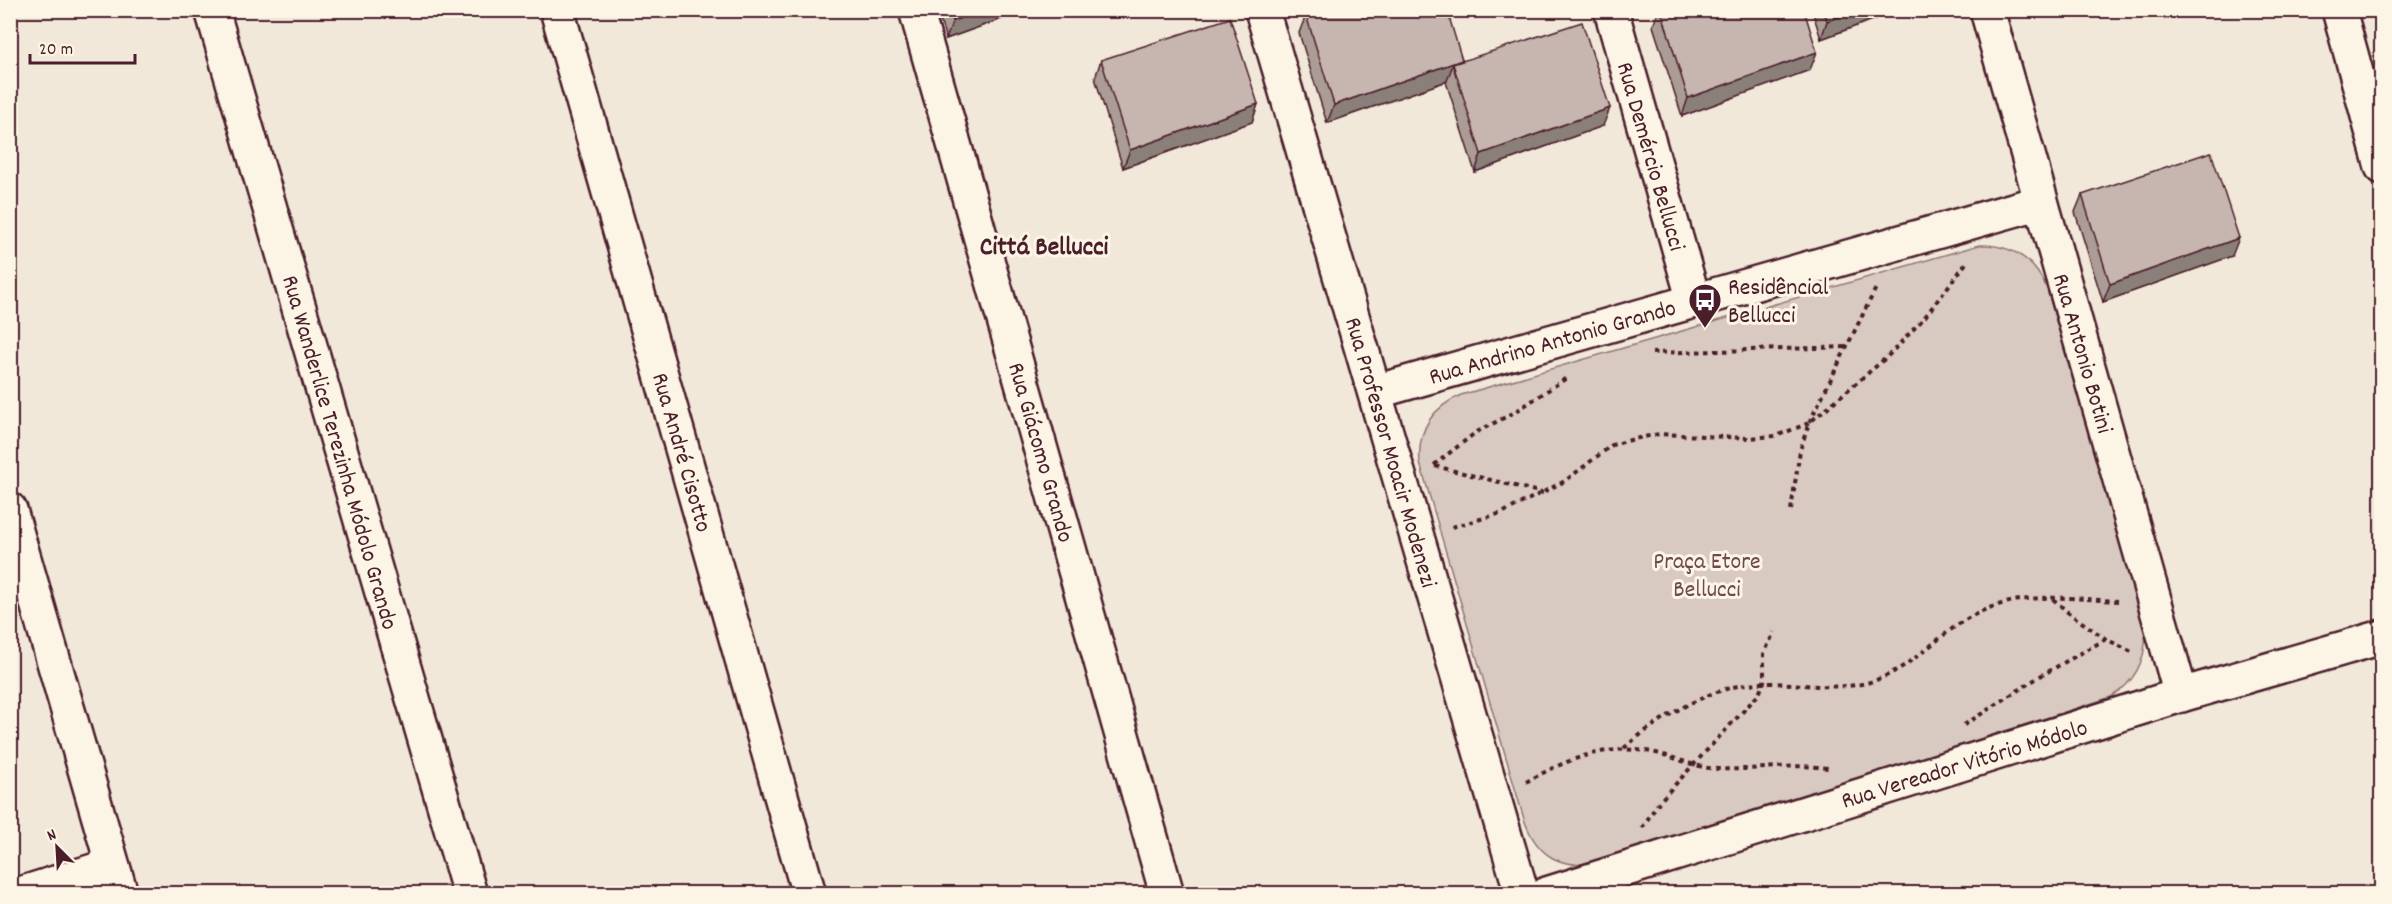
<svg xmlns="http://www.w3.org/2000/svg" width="2392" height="904" viewBox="0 0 2392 904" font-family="Dekko,sans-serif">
<rect width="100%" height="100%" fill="#f1e8da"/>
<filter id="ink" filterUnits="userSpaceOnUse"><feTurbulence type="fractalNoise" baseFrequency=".0167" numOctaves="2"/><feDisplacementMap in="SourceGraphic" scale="12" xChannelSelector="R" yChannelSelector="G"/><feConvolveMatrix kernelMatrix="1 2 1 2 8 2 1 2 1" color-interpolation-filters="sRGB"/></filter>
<g filter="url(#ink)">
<!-- green -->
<path fill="#d8cac0" stroke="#917476" stroke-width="1.5" d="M 1979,245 C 2012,244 2034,259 2047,289 L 2145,625 C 2148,656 2138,680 2111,697 L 1600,862 C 1561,870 1537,857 1524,819 L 1420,463 C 1417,430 1432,408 1461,395 Z"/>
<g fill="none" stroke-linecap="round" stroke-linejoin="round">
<!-- minor casing -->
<g stroke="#4a1f2b" stroke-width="38">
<g id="minor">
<path d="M 212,10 L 470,894"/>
<path d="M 557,10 L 809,894"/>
<path d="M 916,10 L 1167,894"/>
<path d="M 1262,10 L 1522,894"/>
<path d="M 1611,10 L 1694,301"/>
<path d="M 1987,10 L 2181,695"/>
<path d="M 2339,10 L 2382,167"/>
<path d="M 1375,392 L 2041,202"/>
<path d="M 10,510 L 121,894"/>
<path d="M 20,894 L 112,865"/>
<path d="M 1547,894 L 2181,695 L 2382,637"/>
</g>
</g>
<!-- path -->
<g stroke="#4a1f2b" stroke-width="4" stroke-dasharray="4.5 4.5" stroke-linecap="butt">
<path d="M 1652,353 L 1848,347"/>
<path d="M 1434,465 L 1475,433 L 1515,412 L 1568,377"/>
<path d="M 1435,466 L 1543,493"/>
<path d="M 1791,510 L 1800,450 L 1809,423 L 1876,288"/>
<path d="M 1452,527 L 1502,513 L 1565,481 L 1612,445 L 1634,439 L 1659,434 L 1748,438 L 1776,436 L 1809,423 L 1887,357 L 1924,318 L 1967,262"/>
<path d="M 2053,599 L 2070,614 L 2106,639 L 2132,652"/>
<path d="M 1964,725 L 2042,675 L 2106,639"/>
<path d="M 1624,748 C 1660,717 1717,682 1766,683 C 1798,683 1831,690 1862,684 C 1901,676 1928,645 1959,624 C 2010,589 2061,598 2118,601"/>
<path d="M 1526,782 C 1567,759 1609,742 1656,753 C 1678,758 1696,768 1718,769 C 1755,771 1791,763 1828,768"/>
<path d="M 1642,828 L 1659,802 L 1759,694 L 1764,682 L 1764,654 L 1774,632"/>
</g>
<!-- minor -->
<use href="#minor" stroke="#fcf5e5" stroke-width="33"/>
</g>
<!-- wall -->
<g fill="#ab9d96" stroke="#4a1f2b" stroke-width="1.5">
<path d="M 937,10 L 1026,10 L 946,39 Z"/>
<path d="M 1659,10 L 1804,10 L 1810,70 L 1682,116 L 1653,26 Z"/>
<path d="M 1812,10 L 1900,10 L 1821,39 Z"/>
<path d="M 1306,15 L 1462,62 L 1603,126 L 1475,172 L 1446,82 L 1447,81 L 1327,123 L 1299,33 Z"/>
<path d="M 1101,60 L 1258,104 L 1252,122 L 1123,168 L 1095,78 Z"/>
<path d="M 2082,195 L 2232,256 L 2103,302 L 2075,212 Z"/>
</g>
<!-- shaded-wall -->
<g fill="#8b7f7a" stroke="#4a1f2b" stroke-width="1.5">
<path d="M 982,10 L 1026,10 L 946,39 L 953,21 Z"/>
<path d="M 1856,10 L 1900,10 L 1821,39 L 1827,21 Z"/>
<path d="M 1817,52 L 1810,70 L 1682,116 L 1688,98 Z"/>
<path d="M 1462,60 L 1456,76 L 1453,64 L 1447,81 L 1327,123 L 1334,105 Z"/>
<path d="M 1258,104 L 1252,122 L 1123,168 L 1130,150 Z"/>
<path d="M 1610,108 L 1603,126 L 1475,172 L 1481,154 Z"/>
<path d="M 2239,238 L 2232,256 L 2103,302 L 2110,284 Z"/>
</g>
<!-- building -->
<g fill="#c7b6af" stroke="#4a1f2b" stroke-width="1.5">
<path d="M 949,10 L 982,10 L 953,21 Z"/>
<path d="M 1319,10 L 1447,10 L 1462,60 L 1334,105 L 1306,15 Z"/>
<path d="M 1661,10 L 1804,10 L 1817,52 L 1688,98 Z"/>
<path d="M 1824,10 L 1856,10 L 1827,21 Z"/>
<path d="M 1230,18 L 1258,104 L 1130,150 L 1101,60 Z"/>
<path d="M 1582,22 L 1610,108 L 1481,154 L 1453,64 Z"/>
<path d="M 2211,152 L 2239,238 L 2110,284 L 2082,195 Z"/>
</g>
</g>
<!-- icons -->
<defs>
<g id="bus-pin" transform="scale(1.725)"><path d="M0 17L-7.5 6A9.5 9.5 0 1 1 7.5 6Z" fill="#4a1f2b" stroke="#fcf5e5"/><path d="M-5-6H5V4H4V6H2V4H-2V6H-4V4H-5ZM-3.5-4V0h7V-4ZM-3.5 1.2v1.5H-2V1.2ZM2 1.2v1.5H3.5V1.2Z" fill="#fff"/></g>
</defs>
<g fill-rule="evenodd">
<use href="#bus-pin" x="1705" y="300"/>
</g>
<g text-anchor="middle" stroke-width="6" stroke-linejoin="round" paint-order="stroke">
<!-- street labels -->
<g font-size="24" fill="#4a1f2b" stroke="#fcf5e5">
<text transform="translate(1652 156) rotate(74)" y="8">Rua Demércio Bellucci</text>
<text transform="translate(1552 341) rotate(-16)" y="8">Rua Andrino Antonio Grando</text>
<text transform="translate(2084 353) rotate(74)" y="8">Rua Antonio Botini</text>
<text transform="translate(341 452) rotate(74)" y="8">Rua Wanderlice Terezinha Módolo Grando</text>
<text transform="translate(683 452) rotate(74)" y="8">Rua André Cisotto</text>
<text transform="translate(1042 452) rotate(74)" y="8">Rua Giácomo Grando</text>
<text transform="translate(1392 452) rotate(74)" y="8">Rua Professor Moacir Modenezi</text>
<text transform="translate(1964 763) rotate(-17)" y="8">Rua Vereador Vitório Módolo</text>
</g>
<!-- poi labels -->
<g font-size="24" fill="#4a1f2b" stroke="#fcf5e5" text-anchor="start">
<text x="1728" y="294">Residêncial<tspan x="1728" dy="28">Bellucci</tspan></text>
</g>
<!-- park labels -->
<g font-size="24" fill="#6e4a50" stroke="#fcf5e5">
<text x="1707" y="568">Praça Etore<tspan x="1707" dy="28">Bellucci</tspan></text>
</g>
<!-- neighbourhood labels -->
<g font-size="26" font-weight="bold" fill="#4a1f2b" stroke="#fcf5e5">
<text x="1044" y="254">Cittá Bellucci</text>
</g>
</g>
<!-- margin -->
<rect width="2392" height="904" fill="none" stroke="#fcf5e5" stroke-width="36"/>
<rect x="18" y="18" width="2356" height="868" fill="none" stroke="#4a1f2b" stroke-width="2" filter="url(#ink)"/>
<!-- north arrow -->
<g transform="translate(57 847) rotate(336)" stroke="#fcf5e5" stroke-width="4.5" paint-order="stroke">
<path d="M0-4.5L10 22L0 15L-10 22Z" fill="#4a1f2b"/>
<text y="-9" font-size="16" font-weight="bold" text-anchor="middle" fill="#4a1f2b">N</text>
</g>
<!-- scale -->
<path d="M30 54v9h105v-9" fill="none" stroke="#4a1f2b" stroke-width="3"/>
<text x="39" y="54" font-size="18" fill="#4a1f2b" stroke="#fcf5e5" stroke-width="4.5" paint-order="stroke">20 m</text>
</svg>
